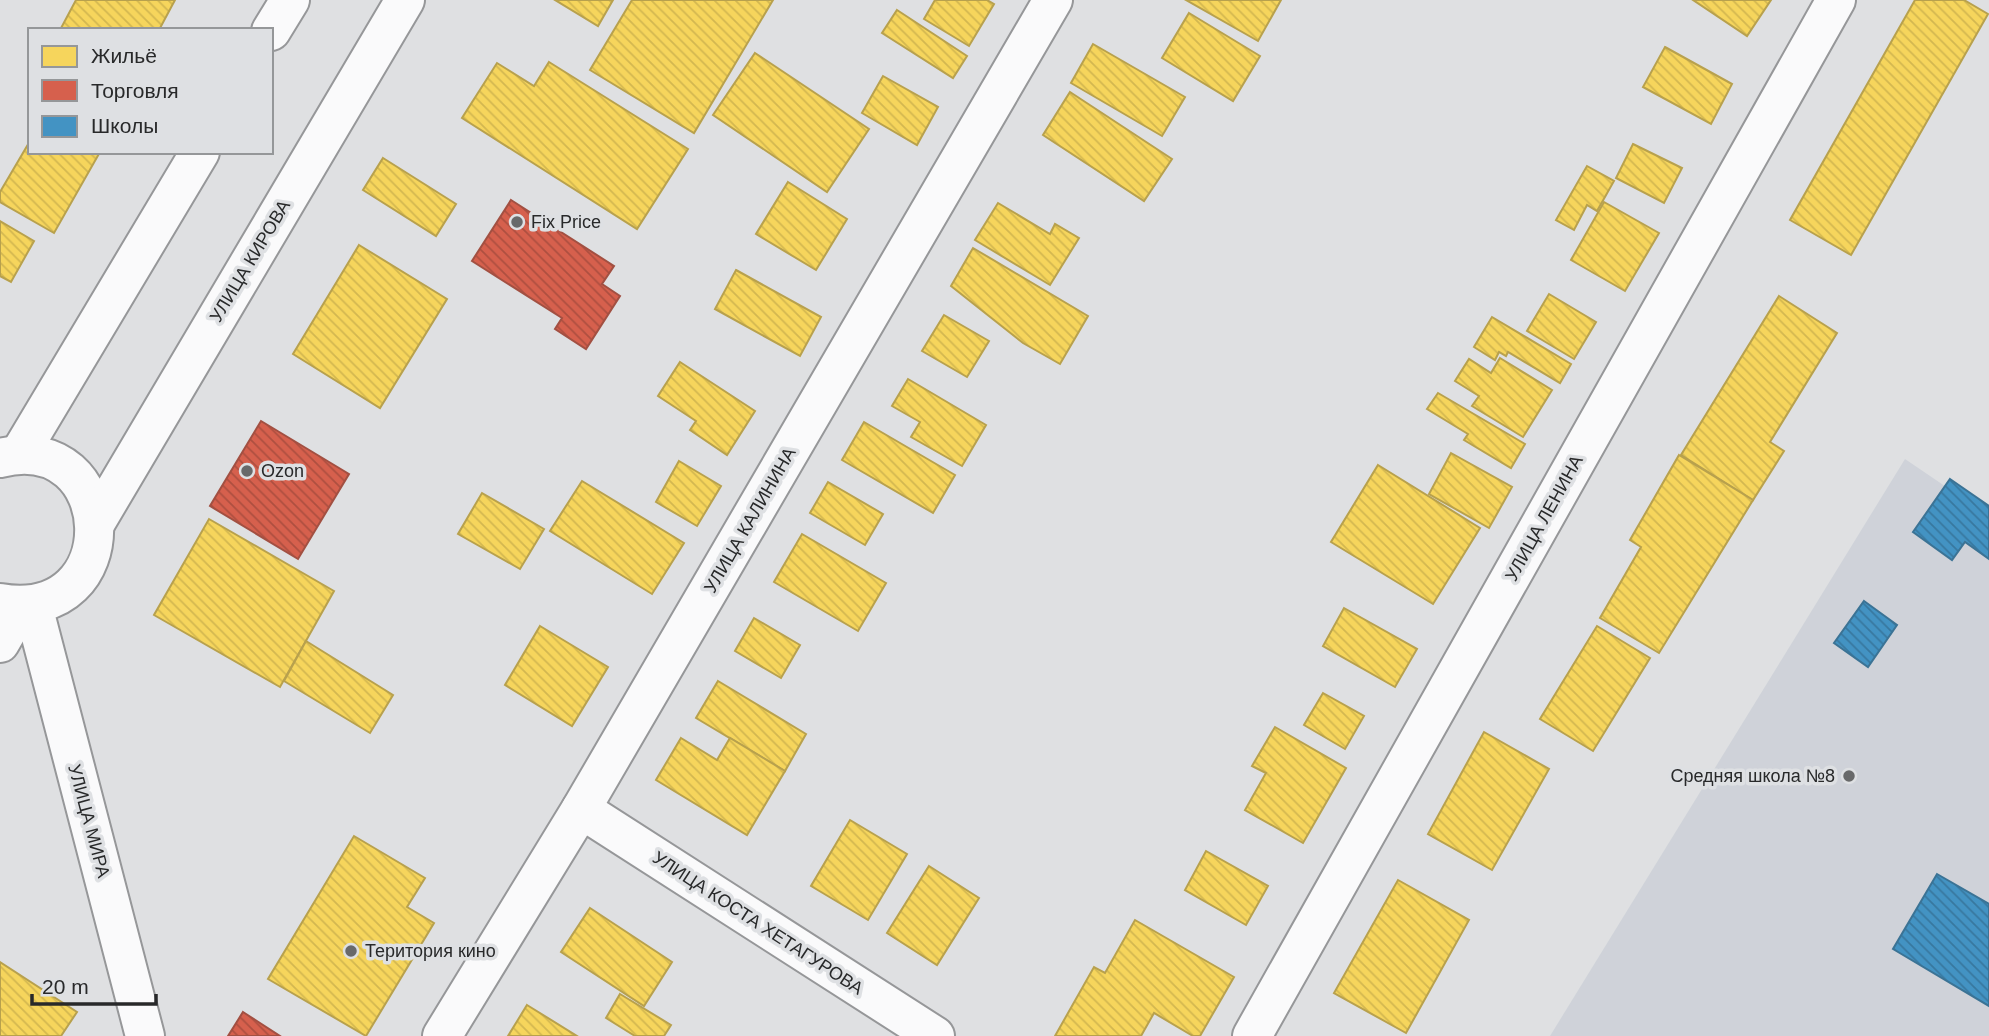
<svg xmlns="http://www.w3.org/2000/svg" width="1989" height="1036" viewBox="0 0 1989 1036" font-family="Helvetica,sans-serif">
<defs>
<pattern id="homes-back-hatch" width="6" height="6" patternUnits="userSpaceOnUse" patternTransform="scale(1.75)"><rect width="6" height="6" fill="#f6d55c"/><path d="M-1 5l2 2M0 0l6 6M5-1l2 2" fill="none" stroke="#d3b750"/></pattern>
<pattern id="shops-back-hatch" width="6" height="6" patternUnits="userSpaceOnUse" patternTransform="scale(1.75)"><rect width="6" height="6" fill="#d6604d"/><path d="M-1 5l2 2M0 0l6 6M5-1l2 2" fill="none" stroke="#ae4f40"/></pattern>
<pattern id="schools-back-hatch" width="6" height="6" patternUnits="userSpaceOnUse" patternTransform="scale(1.75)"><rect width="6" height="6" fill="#4393c3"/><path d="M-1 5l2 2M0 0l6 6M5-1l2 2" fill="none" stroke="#38789f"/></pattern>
</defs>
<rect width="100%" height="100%" fill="#dfe0e2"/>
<!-- built -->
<path fill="#cfd2d9" d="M 1905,459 L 1989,516 L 1989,1036 L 1550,1036 Z"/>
<!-- homes -->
<g fill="url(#homes-back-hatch)" stroke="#b8a14d" stroke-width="2">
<path d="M 76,0 L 175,0 L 159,30 L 60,30 Z"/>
<path d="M 555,0 L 613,0 L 598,26 Z"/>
<path d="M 632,0 L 773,0 L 694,133 L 590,70 Z"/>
<path d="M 935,0 L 987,0 L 994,4 L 969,46 L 924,19 Z"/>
<path d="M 1186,0 L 1281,0 L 1258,41 Z"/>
<path d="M 1693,0 L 1771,0 L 1747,36 Z"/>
<path d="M 1915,0 L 1964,0 L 1988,14 L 1851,255 L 1790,220 Z"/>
<path d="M 897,10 L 967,56 L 953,78 L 882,33 Z"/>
<path d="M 1189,13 L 1260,56 L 1233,101 L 1162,58 Z"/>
<path d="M 1093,44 L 1185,97 L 1162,136 L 1071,83 Z"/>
<path d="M 1665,47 L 1732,84 L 1711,124 L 1643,87 Z"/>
<path d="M 755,53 L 869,129 L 827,192 L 713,115 Z"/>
<path d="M 549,62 L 688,149 L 637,229 L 462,118 L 497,63 L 534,86 Z"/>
<path d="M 883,76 L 938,107 L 917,145 L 862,113 Z"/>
<path d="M 1070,92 L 1172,159 L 1144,201 L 1043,135 Z"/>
<path d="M 30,141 L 30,152 L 100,152 L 54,233 L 0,202 L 0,192 Z"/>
<path d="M 1633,144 L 1682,168 L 1664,203 L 1616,178 Z"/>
<path d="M 383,158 L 456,204 L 436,236 L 363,190 Z"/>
<path d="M 1587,166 L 1614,181 L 1597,211 L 1587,205 L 1574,230 L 1556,220 Z"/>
<path d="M 788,182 L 847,219 L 816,270 L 756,234 Z"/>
<path d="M 1604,202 L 1659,233 L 1625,291 L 1571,260 Z"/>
<path d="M 998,203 L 1050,234 L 1055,224 L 1079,238 L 1050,285 L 975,240 Z"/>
<path d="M 0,221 L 34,241 L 11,282 L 0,276 Z"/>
<path d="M 359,245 L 447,299 L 380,408 L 293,354 Z"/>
<path d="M 973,248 L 1088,316 L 1060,364 L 1023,343 L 951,286 Z"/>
<path d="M 736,270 L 821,317 L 800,356 L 715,309 Z"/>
<path d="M 1549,294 L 1596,322 L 1574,359 L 1527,331 Z"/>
<path d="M 1779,296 L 1837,333 L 1770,442 L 1784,451 L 1753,500 L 1681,455 Z"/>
<path d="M 944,315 L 989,341 L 967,377 L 922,351 Z"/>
<path d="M 1492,317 L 1571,364 L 1560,383 L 1508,352 L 1506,356 L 1499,352 L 1495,360 L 1474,347 Z"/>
<path d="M 1500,358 L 1552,390 L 1523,437 L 1472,406 L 1479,396 L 1455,381 L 1469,359 L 1491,373 Z"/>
<path d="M 680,362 L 755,411 L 727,455 L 690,430 L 696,421 L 658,396 Z"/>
<path d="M 908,379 L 986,425 L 962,466 L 911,437 L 920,422 L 892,406 Z"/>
<path d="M 1438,393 L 1525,444 L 1511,468 L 1464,440 L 1468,434 L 1427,409 Z"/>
<path d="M 864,422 L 955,475 L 933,513 L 842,460 Z"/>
<path d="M 1451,453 L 1512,487 L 1489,528 L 1429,494 Z"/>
<path d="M 1679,455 L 1753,500 L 1659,653 L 1600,618 L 1641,547 L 1630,540 Z"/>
<path d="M 679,461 L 721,486 L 697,526 L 656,502 Z"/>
<path d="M 1378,465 L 1480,528 L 1433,604 L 1331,542 Z"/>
<path d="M 582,481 L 684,543 L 652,594 L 550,531 Z"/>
<path d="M 828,482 L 883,514 L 865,545 L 810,513 Z"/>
<path d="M 482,493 L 544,529 L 520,569 L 458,534 Z"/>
<path d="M 209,519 L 334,591 L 280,687 L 154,615 Z"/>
<path d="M 802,534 L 886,583 L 858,631 L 774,582 Z"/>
<path d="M 1344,608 L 1417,649 L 1395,687 L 1323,646 Z"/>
<path d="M 754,618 L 800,645 L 781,678 L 735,651 Z"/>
<path d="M 540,626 L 608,667 L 572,726 L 505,685 Z"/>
<path d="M 1597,626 L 1650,658 L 1593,751 L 1540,719 Z"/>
<path d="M 306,641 L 393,695 L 370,733 L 284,681 Z"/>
<path d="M 718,681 L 806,734 L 785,771 L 696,718 Z"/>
<path d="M 1323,693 L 1364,716 L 1345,749 L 1304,725 Z"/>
<path d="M 1275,727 L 1346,768 L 1303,843 L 1245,810 L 1266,773 L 1252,766 Z"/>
<path d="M 1484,732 L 1549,769 L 1492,870 L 1428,834 Z"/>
<path d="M 681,738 L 717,760 L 730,738 L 785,771 L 747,835 L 656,780 Z"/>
<path d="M 850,820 L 907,854 L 868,920 L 811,886 Z"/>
<path d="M 354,836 L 425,878 L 407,907 L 434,923 L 366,1036 L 268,979 Z"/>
<path d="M 1206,851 L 1268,886 L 1246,925 L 1185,890 Z"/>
<path d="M 929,866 L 979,898 L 937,965 L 887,933 Z"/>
<path d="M 1398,880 L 1469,920 L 1406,1033 L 1334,993 Z"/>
<path d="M 590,908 L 672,962 L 644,1006 L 561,952 Z"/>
<path d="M 1135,920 L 1234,977 L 1200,1036 L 1193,1036 L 1154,1013 L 1141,1036 L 1055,1036 L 1094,967 L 1105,973 Z"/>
<path d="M 0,962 L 77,1012 L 61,1036 L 0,1036 Z"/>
<path d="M 620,994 L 671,1025 L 664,1036 L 635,1036 L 606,1018 Z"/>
<path d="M 527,1005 L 577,1036 L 508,1036 Z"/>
</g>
<!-- shops -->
<g fill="url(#shops-back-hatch)" stroke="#a25042" stroke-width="2">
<path d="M 511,200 L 614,266 L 602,284 L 620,296 L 586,349 L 555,329 L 562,318 L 472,261 Z"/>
<path d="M 261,421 L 349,474 L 298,559 L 210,506 Z"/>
<path d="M 243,1012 L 280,1036 L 228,1036 Z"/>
</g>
<!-- schools -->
<g fill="url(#schools-back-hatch)" stroke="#3b7395" stroke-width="2">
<path d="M 1950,479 L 1989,506 L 1989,559 L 1965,542 L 1952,560 L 1913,532 Z"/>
<path d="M 1864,601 L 1897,625 L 1868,667 L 1834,643 Z"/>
<path d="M 1937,874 L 1989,904 L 1989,1006 L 1893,949 Z"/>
</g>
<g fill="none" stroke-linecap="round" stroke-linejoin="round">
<!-- street casing -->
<g stroke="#969799" stroke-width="42">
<g id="street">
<path d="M 581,809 L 935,1036"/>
<path d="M 442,1036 L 581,809 L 1053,0"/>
<path d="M 1252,1036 L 1836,0"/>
</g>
</g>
<!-- secondary casing -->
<g stroke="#969799" stroke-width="42">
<g id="secondary">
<path d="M 271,31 L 290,0"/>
<path d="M 20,453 L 200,152"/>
<path d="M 0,458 C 121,428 130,625 0,603"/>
<path d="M 96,522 L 405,0"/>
<path d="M 33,606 L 145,1036"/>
<path d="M 0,643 L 21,607"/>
</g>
</g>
<!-- street -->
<use href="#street" stroke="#fafafb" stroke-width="38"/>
<!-- secondary -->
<use href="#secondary" stroke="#fafafb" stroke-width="38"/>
</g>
<!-- markers -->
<g fill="#68696a" stroke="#dee0e3" stroke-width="2.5">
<circle cx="517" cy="222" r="7"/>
<circle cx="247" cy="471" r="7"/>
<circle cx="1849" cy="776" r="7"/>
<circle cx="351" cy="951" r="7"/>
</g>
<g text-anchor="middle" stroke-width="7" stroke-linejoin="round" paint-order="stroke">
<!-- poi labels -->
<g font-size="18" fill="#28292a" stroke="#dee0e3" text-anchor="start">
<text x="531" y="228">Fix Price</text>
<text x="261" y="477">Ozon</text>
<text x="1835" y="782" text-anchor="end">Средняя школа №8</text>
<text x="365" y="957">Територия кино</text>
</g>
<!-- street labels -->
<g font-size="18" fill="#28292a" stroke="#dee0e3">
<text transform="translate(250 261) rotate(-59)" y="6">УЛИЦА КИРОВА</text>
<text transform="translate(1544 518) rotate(-61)" y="6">УЛИЦА ЛЕНИНА</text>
<text transform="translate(750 520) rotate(-60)" y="6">УЛИЦА КАЛИНИНА</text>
<text transform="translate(89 821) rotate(75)" y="6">УЛИЦА МИРА</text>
<text transform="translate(758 923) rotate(33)" y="6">УЛИЦА КОСТА ХЕТАГУРОВА</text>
</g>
</g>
<!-- legend -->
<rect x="28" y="28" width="245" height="126" fill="#dee0e3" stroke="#959799" stroke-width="2"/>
<rect x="42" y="46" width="35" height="21" fill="#f6d55c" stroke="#959799" stroke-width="2"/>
<text x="91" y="63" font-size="21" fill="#28292a">Жильё</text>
<rect x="42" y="80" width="35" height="21" fill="#d6604d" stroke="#959799" stroke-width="2"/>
<text x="91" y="98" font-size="21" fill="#28292a">Торговля</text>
<rect x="42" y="116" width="35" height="21" fill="#4393c3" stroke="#959799" stroke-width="2"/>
<text x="91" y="133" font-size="21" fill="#28292a">Школы</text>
<!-- scale -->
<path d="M32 994v10h124v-10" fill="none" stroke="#28292a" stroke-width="3.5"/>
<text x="42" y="994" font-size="21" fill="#28292a" stroke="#dee0e3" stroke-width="5" paint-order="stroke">20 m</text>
</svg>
